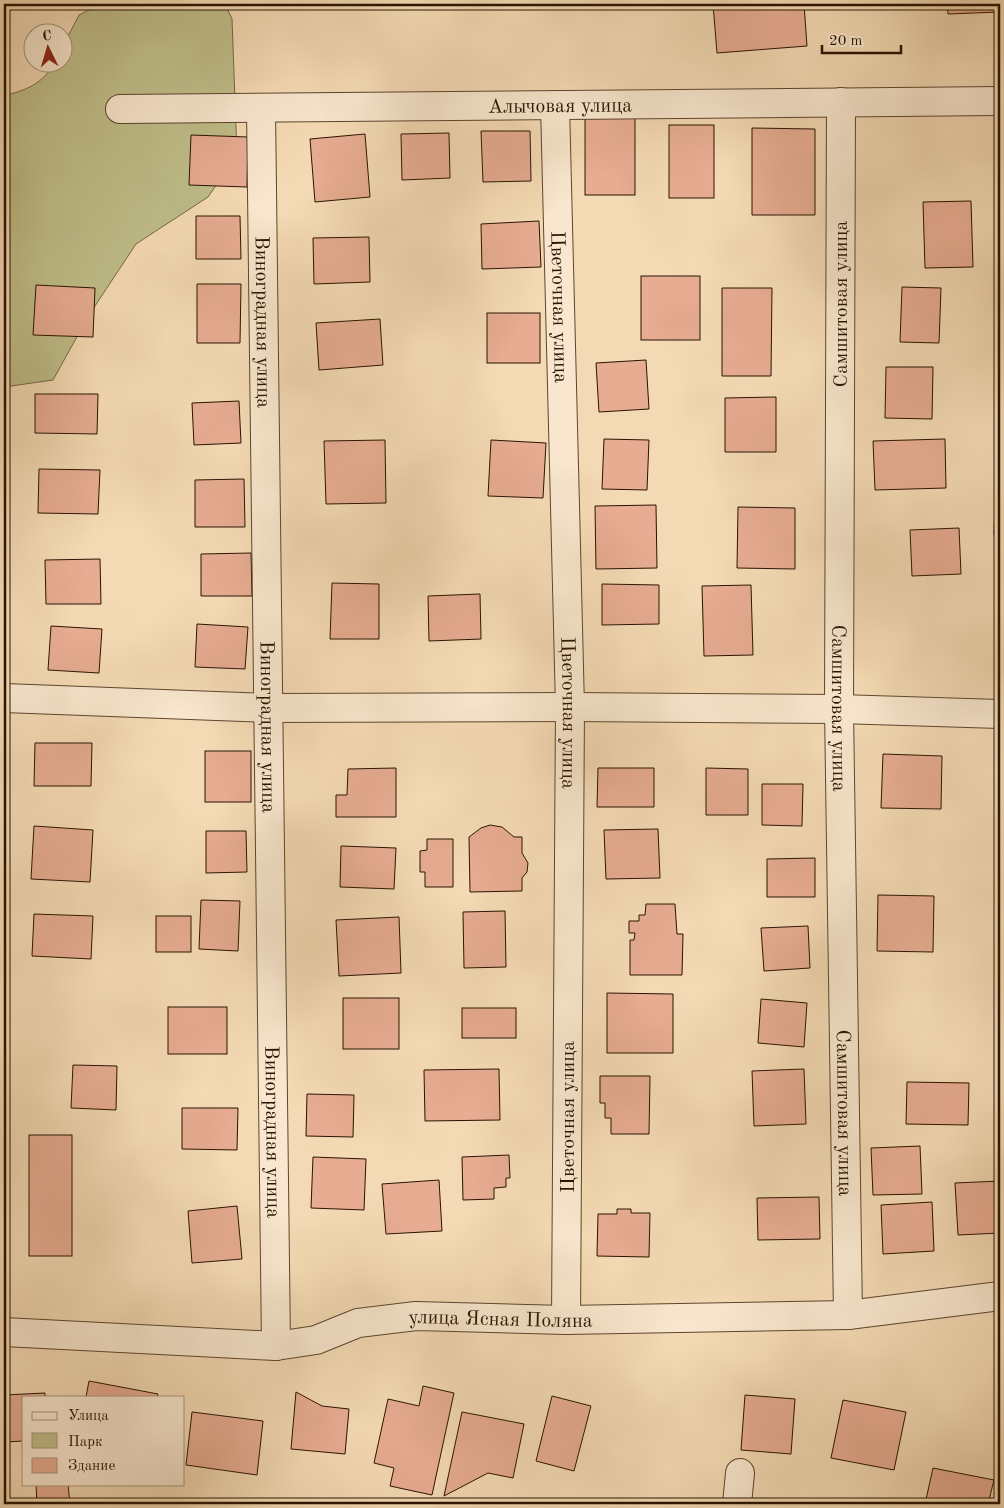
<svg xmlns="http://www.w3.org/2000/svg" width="1004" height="1508" viewBox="0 0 1004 1508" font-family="'Old Standard TT',serif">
<rect width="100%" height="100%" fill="#f4dab4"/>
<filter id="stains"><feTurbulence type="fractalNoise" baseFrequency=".004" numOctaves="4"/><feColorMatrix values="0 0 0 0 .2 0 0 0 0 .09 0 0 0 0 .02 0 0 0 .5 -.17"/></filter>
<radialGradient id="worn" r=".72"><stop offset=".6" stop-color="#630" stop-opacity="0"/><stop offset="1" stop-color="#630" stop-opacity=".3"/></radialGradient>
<!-- green -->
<path fill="#bfbe8a" stroke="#746945" d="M 101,4 L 225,4 L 232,19 L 237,155 L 208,197 L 136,244 L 89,315 L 53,380 L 4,387 L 4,96 C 26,90 43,84 54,63 L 62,62 L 63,46 L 79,15 Z"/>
<!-- building -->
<g fill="#e7ac92" stroke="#291400">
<path d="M 713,4 L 804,4 L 807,46 L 717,53 Z"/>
<path d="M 947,4 L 1000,4 L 1000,12 L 948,14 Z"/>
<rect x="585" y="118" width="50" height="77"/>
<rect x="669" y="125" width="45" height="73"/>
<path d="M 752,128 L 815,129 L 815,215 L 752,215 Z"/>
<path d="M 481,131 L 530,131 L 531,181 L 483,182 Z"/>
<path d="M 449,133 L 450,178 L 402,180 L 401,134 Z"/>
<path d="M 365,134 L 370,197 L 315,202 L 310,139 Z"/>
<path d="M 191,135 L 248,137 L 247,187 L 189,185 Z"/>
<path d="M 971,201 L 973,267 L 925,268 L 923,202 Z"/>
<path d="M 196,216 L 240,216 L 241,259 L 196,259 Z"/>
<path d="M 539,221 L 541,267 L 482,269 L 481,224 Z"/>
<path d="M 369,237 L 370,282 L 314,284 L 313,238 Z"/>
<rect x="641" y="276" width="59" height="64"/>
<path d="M 197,284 L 241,284 L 240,343 L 197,343 Z"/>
<path d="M 36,285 L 95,288 L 93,337 L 33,335 Z"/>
<path d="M 902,287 L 941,288 L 939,343 L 900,342 Z"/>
<path d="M 722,288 L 772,288 L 771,376 L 722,376 Z"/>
<rect x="487" y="313" width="53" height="50"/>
<rect x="998" y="316" width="2" height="35"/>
<path d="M 380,319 L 383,365 L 319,370 L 316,323 Z"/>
<path d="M 646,360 L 649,409 L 599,412 L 596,363 Z"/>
<path d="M 886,367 L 933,367 L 932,419 L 885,418 Z"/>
<path d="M 35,394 L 98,394 L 97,434 L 35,433 Z"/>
<path d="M 776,397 L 776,452 L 725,452 L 725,398 Z"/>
<path d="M 239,401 L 241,443 L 194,445 L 192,403 Z"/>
<path d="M 604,439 L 649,440 L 647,490 L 602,489 Z"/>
<path d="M 945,439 L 946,488 L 875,490 L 873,441 Z"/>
<path d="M 385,440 L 386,503 L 326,504 L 324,441 Z"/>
<path d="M 491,440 L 546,443 L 543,498 L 488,496 Z"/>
<path d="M 39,469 L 100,470 L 98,514 L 38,513 Z"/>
<path d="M 244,479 L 245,527 L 195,527 L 195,480 Z"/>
<path d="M 995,504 L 1000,504 L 1000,536 L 994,535 Z"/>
<path d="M 656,505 L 657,568 L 596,569 L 595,506 Z"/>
<path d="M 738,507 L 795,508 L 795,569 L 737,568 Z"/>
<path d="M 959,528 L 961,574 L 912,576 L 910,530 Z"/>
<path d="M 251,553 L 252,596 L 201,596 L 201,554 Z"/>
<path d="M 100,559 L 101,604 L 46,604 L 45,560 Z"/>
<path d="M 332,583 L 379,584 L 379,639 L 330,639 Z"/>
<path d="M 602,584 L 659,585 L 659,624 L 602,625 Z"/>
<path d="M 751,585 L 753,655 L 704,656 L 702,586 Z"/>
<path d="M 480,594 L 481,639 L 429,641 L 428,596 Z"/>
<path d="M 197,624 L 248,627 L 245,669 L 195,667 Z"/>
<path d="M 51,626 L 102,629 L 99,673 L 48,670 Z"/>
<path d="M 35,743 L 92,743 L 91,786 L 34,786 Z"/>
<rect x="205" y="751" width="46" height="51"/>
<path d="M 883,754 L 942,756 L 941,809 L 881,808 Z"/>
<path d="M 396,768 L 396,817 L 336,817 L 336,795 L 347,795 L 348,769 Z"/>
<path d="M 598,768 L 654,768 L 654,807 L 597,807 Z"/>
<path d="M 706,768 L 748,769 L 748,815 L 706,815 Z"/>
<path d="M 762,784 L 803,784 L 802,826 L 762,825 Z"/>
<path d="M 490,825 L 502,827 L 514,837 L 522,837 L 522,853 L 528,863 L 527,872 L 522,878 L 522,891 L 470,892 L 469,837 L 481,828 Z"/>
<path d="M 34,826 L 93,830 L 90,882 L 31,879 Z"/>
<path d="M 658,829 L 660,878 L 606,879 L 604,830 Z"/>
<path d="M 206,831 L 246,831 L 247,872 L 206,873 Z"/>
<path d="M 427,839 L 453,839 L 453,887 L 425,887 L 425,872 L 420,872 L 420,851 L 427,850 Z"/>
<path d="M 341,846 L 396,848 L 394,889 L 340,887 Z"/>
<path d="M 815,858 L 815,897 L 767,897 L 767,859 Z"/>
<path d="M 878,895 L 934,896 L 933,952 L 877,951 Z"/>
<path d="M 201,900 L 240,901 L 238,951 L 199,949 Z"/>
<path d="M 646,904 L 675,904 L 677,934 L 683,934 L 682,975 L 630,975 L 630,940 L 634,940 L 635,933 L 629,933 L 629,921 L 639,921 L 639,915 L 645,915 Z"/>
<path d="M 505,911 L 506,967 L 464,968 L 463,912 Z"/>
<path d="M 34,914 L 93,916 L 91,959 L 32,956 Z"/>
<rect x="156" y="916" width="35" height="36"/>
<path d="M 399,917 L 401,973 L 339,976 L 336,920 Z"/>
<path d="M 808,926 L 810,968 L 764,971 L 761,928 Z"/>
<path d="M 607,993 L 673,994 L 673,1053 L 607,1053 Z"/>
<rect x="343" y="998" width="56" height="51"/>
<path d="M 761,999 L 807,1003 L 804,1047 L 758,1043 Z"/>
<rect x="168" y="1007" width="59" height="47"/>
<rect x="462" y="1008" width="54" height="30"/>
<path d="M 73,1065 L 117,1066 L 116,1110 L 71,1108 Z"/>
<path d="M 499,1069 L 500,1120 L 425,1121 L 424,1070 Z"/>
<path d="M 804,1069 L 806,1124 L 754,1126 L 752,1071 Z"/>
<path d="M 600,1076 L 650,1076 L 649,1134 L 611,1134 L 611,1118 L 605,1118 L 605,1103 L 600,1103 Z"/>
<path d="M 907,1082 L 969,1083 L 968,1125 L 906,1124 Z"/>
<path d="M 307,1094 L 354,1095 L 353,1137 L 306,1136 Z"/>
<path d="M 182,1108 L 238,1108 L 237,1150 L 182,1149 Z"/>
<rect x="29" y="1135" width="43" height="121"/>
<path d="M 920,1146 L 922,1194 L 873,1195 L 871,1148 Z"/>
<path d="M 509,1155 L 510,1178 L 506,1178 L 506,1187 L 494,1188 L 494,1199 L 463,1200 L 462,1157 Z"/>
<path d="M 313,1157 L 366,1159 L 364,1210 L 311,1208 Z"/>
<path d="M 439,1180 L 442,1231 L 386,1234 L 382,1184 Z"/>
<path d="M 1000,1181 L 1000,1233 L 958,1235 L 955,1183 Z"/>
<path d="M 819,1197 L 820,1239 L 758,1240 L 757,1198 Z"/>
<path d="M 932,1202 L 934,1251 L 883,1254 L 881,1205 Z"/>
<path d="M 237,1206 L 242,1259 L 192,1263 L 188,1211 Z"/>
<path d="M 617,1209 L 631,1209 L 631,1213 L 650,1213 L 649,1257 L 597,1256 L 598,1214 L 617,1214 Z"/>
<path d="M 89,1381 L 158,1394 L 157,1397 L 86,1397 Z"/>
<path d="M 423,1386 L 454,1393 L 432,1495 L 390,1486 L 394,1468 L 374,1463 L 388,1399 L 419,1406 Z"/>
<path d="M 296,1392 L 322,1406 L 349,1409 L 345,1454 L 291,1449 Z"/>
<path d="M 45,1393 L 45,1397 L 24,1397 L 24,1441 L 4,1442 L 4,1395 Z"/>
<path d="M 745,1395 L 795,1399 L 791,1454 L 741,1450 Z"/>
<path d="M 552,1396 L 591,1406 L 574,1471 L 536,1461 Z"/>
<path d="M 843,1400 L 906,1412 L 894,1470 L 831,1458 Z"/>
<path d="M 192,1412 L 263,1421 L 257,1475 L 186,1465 Z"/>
<path d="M 462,1412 L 524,1424 L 513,1478 L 488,1473 L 444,1496 Z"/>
<path d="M 933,1468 L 994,1480 L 988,1504 L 925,1504 Z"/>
<path d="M 36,1484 L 68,1484 L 70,1504 L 37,1504 Z"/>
</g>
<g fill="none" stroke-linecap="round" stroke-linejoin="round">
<!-- street casing -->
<g stroke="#5c462d" stroke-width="30">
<g id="street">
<path id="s1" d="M 841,102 L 839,709 L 848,1315"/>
<path id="s2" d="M 555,105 L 570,707 L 566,1320"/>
<path id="s3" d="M 261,108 L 276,1346"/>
<path id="s4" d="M 120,109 L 1000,101"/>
<path d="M 4,698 L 269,708 L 570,707 L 839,709 L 1000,714"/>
<path id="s5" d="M 4,1332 L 276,1346 L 316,1340 L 358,1323 L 416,1316 L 566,1320 L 848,1315 L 1000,1296"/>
<path d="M 737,1504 L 740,1473"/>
</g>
</g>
<!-- street -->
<use href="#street" stroke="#f8e7ce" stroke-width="28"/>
</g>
<g text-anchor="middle" stroke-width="4" stroke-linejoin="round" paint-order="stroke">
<!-- street labels -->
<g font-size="20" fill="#291400" stroke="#f8e7ce">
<text dy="7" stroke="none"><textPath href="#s4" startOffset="440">Алычовая улица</textPath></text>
<text transform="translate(840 304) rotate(-90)" y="7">Самшитовая улица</text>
<text dy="7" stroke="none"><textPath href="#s2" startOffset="202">Цветочная улица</textPath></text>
<text dy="7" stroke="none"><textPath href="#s3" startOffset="214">Виноградная улица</textPath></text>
<text dy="7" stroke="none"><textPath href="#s1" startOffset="606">Самшитовая улица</textPath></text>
<text dy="7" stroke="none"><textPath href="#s2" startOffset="608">Цветочная улица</textPath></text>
<text dy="7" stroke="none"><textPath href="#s3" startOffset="619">Виноградная улица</textPath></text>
<text dy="7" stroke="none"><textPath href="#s1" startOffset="1011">Самшитовая улица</textPath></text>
<text transform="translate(567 1117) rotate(-90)" y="7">Цветочная улица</text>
<text dy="7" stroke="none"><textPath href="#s3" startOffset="1024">Виноградная улица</textPath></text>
<text dy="7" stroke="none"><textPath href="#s5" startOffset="501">улица Ясная Поляна</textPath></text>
</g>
</g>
<!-- margin -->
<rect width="1004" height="1508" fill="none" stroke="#f4dab4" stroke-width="20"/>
<rect x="5" y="5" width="994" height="1498" fill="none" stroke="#291400" stroke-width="2.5"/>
<rect x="10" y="10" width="984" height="1488" fill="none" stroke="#291400"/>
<!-- legend -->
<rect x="22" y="1396" width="162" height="90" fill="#f8e7ce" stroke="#a5937c"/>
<rect x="32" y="1412" width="25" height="8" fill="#f8e7ce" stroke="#a5937c"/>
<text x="68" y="1420" font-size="15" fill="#291400">Улица</text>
<rect x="32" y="1433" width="25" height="15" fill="#bfbe8a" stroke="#a5937c"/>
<text x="68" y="1446" font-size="15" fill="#291400">Парк</text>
<rect x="32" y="1458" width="25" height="15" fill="#e7ac92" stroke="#a5937c"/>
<text x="68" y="1470" font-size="15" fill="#291400">Здание</text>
<!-- north arrow -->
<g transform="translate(48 48) rotate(355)"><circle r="24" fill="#f8e7ce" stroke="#a5937c"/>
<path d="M0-4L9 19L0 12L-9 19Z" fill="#8f2418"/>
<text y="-8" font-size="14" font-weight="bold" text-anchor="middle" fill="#291400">С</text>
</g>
<!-- scale -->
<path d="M822 45v8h79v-8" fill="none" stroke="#291400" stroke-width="2.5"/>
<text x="829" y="45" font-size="15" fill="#291400" stroke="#f8e7ce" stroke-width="4" paint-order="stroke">20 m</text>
<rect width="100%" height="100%" filter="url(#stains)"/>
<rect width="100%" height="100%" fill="url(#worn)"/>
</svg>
